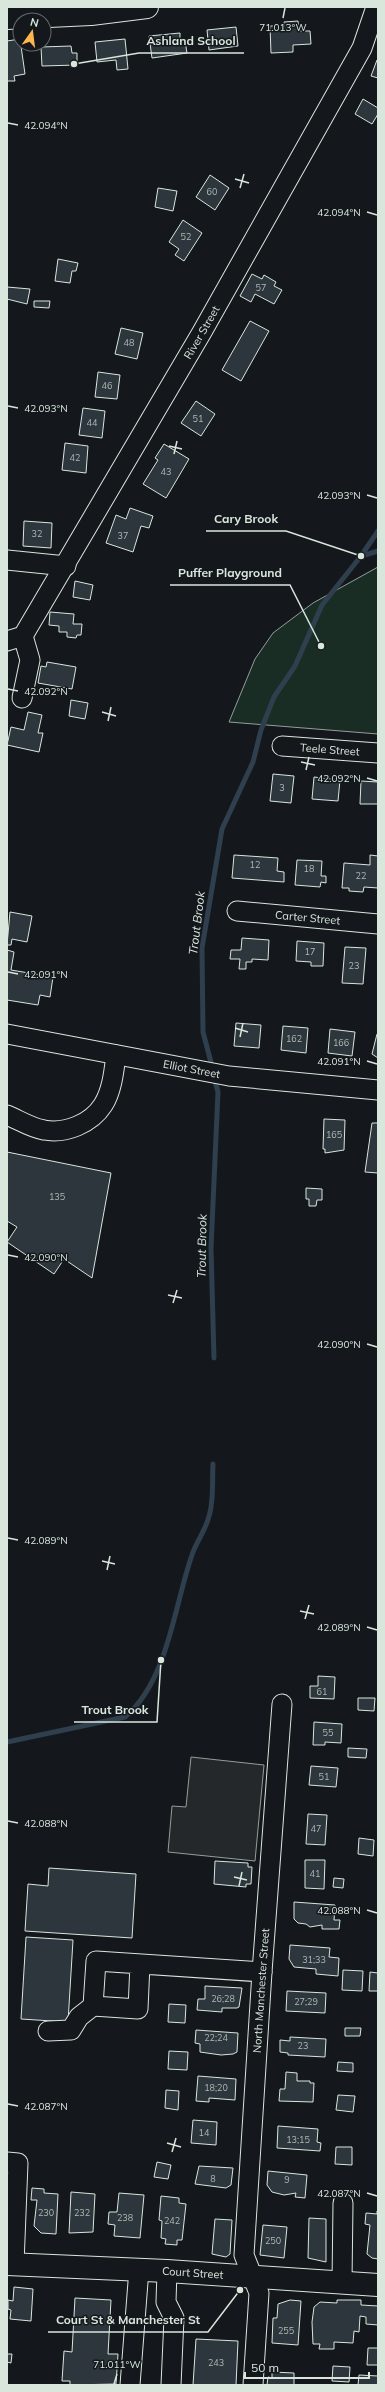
<svg xmlns="http://www.w3.org/2000/svg" width="385" height="2392" viewBox="0 0 385 2392" font-family="Mulish,sans-serif">
<rect width="100%" height="100%" fill="#14181c"/>
<!-- green -->
<path fill="#1a2d24" stroke="#939e99" d="M 378,567 L 378,734 L 229,722 L 255,659 L 273,633 L 313,603 Z"/>
<!-- parking -->
<path fill="#24282b" stroke="#939e99" d="M 191,1757 L 264,1765 L 255,1861 L 168,1852 L 172,1806 L 186,1807 Z"/>
<g fill="none" stroke-linecap="round" stroke-linejoin="round">
<!-- stream -->
<g stroke="#2f3f4d" stroke-width="5">
<path d="M 362,556 L 378,551"/>
<path d="M 213,1070 L 203,1032 L 202,948 L 222,829 L 253,762 L 261,730 L 274,697 L 295,666 L 322,605 L 361,556 L 378,531"/>
<path d="M 214,1358 L 211,1248 L 218,1092 L 214,1077"/>
<path d="M 7,1742 L 125,1717 C 168,1681 174,1606 192,1555 C 196,1542 206,1530 209,1516 C 214,1501 212,1481 213,1464"/>
</g>
</g>
<!-- building -->
<g fill="#2c363c" stroke="#d8e6dc">
<path d="M 298,21 L 299,31 L 310,31 L 311,44 L 293,45 L 293,52 L 271,53 L 270,26 L 284,26 L 284,22 Z"/>
<path d="M 236,27 L 238,46 L 209,50 L 207,30 Z"/>
<path d="M 180,33 L 180,42 L 185,41 L 187,53 L 152,58 L 149,36 Z"/>
<path d="M 20,39 L 25,74 L 14,76 L 15,81 L 7,81 L 7,41 Z"/>
<path d="M 125,39 L 128,69 L 117,70 L 116,60 L 97,62 L 95,42 Z"/>
<path d="M 71,46 L 72,53 L 77,53 L 77,65 L 42,66 L 41,47 Z"/>
<path d="M 377,60 L 378,61 L 378,78 L 371,76 Z"/>
<path d="M 363,99 L 378,108 L 378,114 L 372,124 L 355,114 Z"/>
<path d="M 210,175 L 229,188 L 215,210 L 196,197 Z"/>
<path d="M 158,188 L 177,191 L 173,211 L 155,207 Z"/>
<path d="M 183,220 L 202,233 L 184,261 L 175,255 L 179,249 L 169,242 Z"/>
<path d="M 58,259 L 78,263 L 76,271 L 72,271 L 70,283 L 55,281 Z"/>
<path d="M 252,274 L 262,279 L 264,275 L 276,282 L 274,286 L 282,290 L 274,304 L 255,294 L 251,302 L 240,296 Z"/>
<path d="M 7,287 L 30,289 L 27,304 L 7,299 Z"/>
<path d="M 34,301 L 50,301 L 49,308 L 34,307 Z"/>
<path d="M 250,321 L 269,331 L 241,381 L 222,370 Z"/>
<path d="M 121,328 L 143,333 L 137,359 L 115,354 Z"/>
<path d="M 98,372 L 120,375 L 117,399 L 95,397 Z"/>
<path d="M 196,401 L 215,414 L 201,436 L 181,423 Z"/>
<path d="M 83,408 L 105,411 L 102,438 L 79,435 Z"/>
<path d="M 65,443 L 88,446 L 86,473 L 62,470 Z"/>
<path d="M 164,444 L 189,459 L 166,498 L 143,484 L 158,460 L 155,458 Z"/>
<path d="M 130,508 L 153,516 L 149,528 L 141,526 L 133,552 L 106,543 L 116,515 L 126,519 Z"/>
<path d="M 24,521 L 52,523 L 51,548 L 23,546 Z"/>
<path d="M 75,581 L 93,585 L 90,600 L 73,597 Z"/>
<path d="M 50,612 L 74,614 L 73,624 L 82,624 L 81,635 L 77,635 L 76,638 L 67,637 L 67,632 L 59,632 L 59,626 L 49,625 Z"/>
<path d="M 47,662 L 76,667 L 72,689 L 38,683 L 41,666 L 46,667 Z"/>
<path d="M 71,700 L 88,703 L 85,719 L 69,716 Z"/>
<path d="M 28,712 L 42,715 L 38,733 L 43,733 L 39,752 L 7,745 L 11,727 L 24,730 Z"/>
<path d="M 273,774 L 294,776 L 291,803 L 270,801 Z"/>
<path d="M 314,777 L 340,780 L 338,801 L 312,799 Z"/>
<path d="M 361,781 L 378,782 L 378,804 L 360,804 Z"/>
<path d="M 234,855 L 278,858 L 277,871 L 284,872 L 284,882 L 232,878 Z"/>
<path d="M 370,855 L 378,856 L 378,888 L 364,887 L 363,892 L 349,891 L 349,888 L 342,888 L 344,863 L 370,865 Z"/>
<path d="M 297,860 L 322,861 L 321,876 L 326,876 L 326,883 L 321,882 L 320,887 L 295,885 Z"/>
<path d="M 10,912 L 32,916 L 27,942 L 12,939 L 11,945 L 7,945 Z"/>
<path d="M 242,938 L 269,940 L 268,960 L 252,959 L 252,962 L 246,962 L 246,969 L 239,969 L 240,959 L 230,959 L 231,950 L 241,950 Z"/>
<path d="M 297,941 L 324,943 L 323,966 L 311,966 L 311,962 L 296,961 Z"/>
<path d="M 345,947 L 366,948 L 363,984 L 342,983 Z"/>
<path d="M 7,950 L 14,952 L 11,970 L 53,977 L 50,997 L 40,995 L 38,1005 L 7,1000 Z"/>
<path d="M 236,1023 L 261,1025 L 259,1048 L 234,1046 Z"/>
<path d="M 283,1026 L 308,1028 L 306,1053 L 281,1050 Z"/>
<path d="M 330,1029 L 355,1032 L 352,1056 L 328,1053 Z"/>
<path d="M 377,1034 L 378,1034 L 378,1058 L 372,1054 Z"/>
<path d="M 324,1119 L 345,1120 L 344,1150 L 325,1153 L 325,1149 L 323,1149 Z"/>
<path d="M 372,1123 L 378,1123 L 378,1173 L 365,1172 Z"/>
<path d="M 7,1152 L 111,1173 L 92,1278 L 64,1259 L 54,1274 L 7,1242 L 17,1227 L 7,1221 Z"/>
<path d="M 306,1188 L 322,1189 L 322,1200 L 317,1200 L 316,1206 L 309,1206 L 309,1199 L 306,1199 Z"/>
<path d="M 318,1676 L 335,1677 L 334,1699 L 310,1698 L 310,1686 L 318,1686 Z"/>
<path d="M 358,1698 L 375,1698 L 374,1711 L 358,1710 Z"/>
<path d="M 314,1722 L 342,1724 L 341,1743 L 325,1742 L 325,1745 L 313,1745 Z"/>
<path d="M 348,1748 L 367,1749 L 366,1758 L 348,1757 Z"/>
<path d="M 311,1766 L 338,1768 L 336,1787 L 309,1785 Z"/>
<path d="M 308,1814 L 327,1815 L 325,1845 L 306,1844 Z"/>
<path d="M 359,1838 L 374,1840 L 373,1856 L 358,1854 Z"/>
<path d="M 305,1860 L 325,1860 L 324,1889 L 305,1888 Z"/>
<path d="M 215,1861 L 248,1863 L 248,1867 L 252,1867 L 251,1884 L 246,1884 L 246,1887 L 214,1884 Z"/>
<path d="M 49,1868 L 136,1874 L 132,1938 L 25,1931 L 28,1884 L 48,1886 Z"/>
<path d="M 334,1878 L 344,1879 L 343,1888 L 333,1887 Z"/>
<path d="M 294,1902 L 335,1905 L 334,1920 L 340,1920 L 339,1929 L 322,1929 L 322,1925 L 310,1927 L 306,1924 L 298,1923 L 294,1919 Z"/>
<path d="M 26,1937 L 73,1940 L 68,2022 L 21,2019 Z"/>
<path d="M 290,1945 L 330,1948 L 329,1957 L 339,1958 L 338,1976 L 316,1974 L 316,1969 L 294,1967 L 289,1959 Z"/>
<path d="M 343,1970 L 363,1971 L 362,1991 L 342,1990 Z"/>
<path d="M 370,1972 L 378,1973 L 378,1991 L 369,1991 Z"/>
<path d="M 205,1986 L 242,1988 L 239,2007 L 237,2008 L 222,2008 L 222,2012 L 197,2010 L 198,1999 L 205,1999 Z"/>
<path d="M 287,1991 L 326,1993 L 325,2013 L 286,2011 Z"/>
<path d="M 169,2004 L 186,2005 L 185,2023 L 168,2022 Z"/>
<path d="M 345,2028 L 361,2028 L 360,2036 L 345,2036 Z"/>
<path d="M 196,2030 L 238,2033 L 237,2052 L 233,2054 L 221,2055 L 200,2052 L 200,2044 L 195,2043 Z"/>
<path d="M 290,2037 L 326,2039 L 325,2057 L 288,2055 L 288,2053 L 280,2052 L 280,2040 L 290,2041 Z"/>
<path d="M 169,2051 L 188,2052 L 187,2070 L 168,2069 Z"/>
<path d="M 338,2062 L 353,2063 L 353,2072 L 337,2071 Z"/>
<path d="M 286,2072 L 297,2073 L 297,2081 L 310,2081 L 310,2083 L 314,2083 L 313,2102 L 279,2101 L 280,2089 L 285,2089 Z"/>
<path d="M 198,2076 L 236,2079 L 235,2100 L 209,2098 L 209,2102 L 196,2101 Z"/>
<path d="M 166,2090 L 179,2091 L 178,2110 L 165,2108 Z"/>
<path d="M 338,2095 L 355,2096 L 353,2112 L 336,2110 Z"/>
<path d="M 193,2120 L 217,2122 L 216,2145 L 191,2143 Z"/>
<path d="M 278,2126 L 318,2129 L 317,2142 L 321,2143 L 320,2151 L 277,2148 Z"/>
<path d="M 336,2147 L 352,2147 L 352,2165 L 335,2164 Z"/>
<path d="M 157,2162 L 171,2165 L 168,2179 L 154,2177 Z"/>
<path d="M 199,2166 L 233,2168 L 231,2185 L 226,2188 L 195,2184 Z"/>
<path d="M 268,2171 L 307,2175 L 305,2198 L 295,2197 L 296,2193 L 284,2195 L 272,2192 L 267,2185 Z"/>
<path d="M 32,2188 L 44,2189 L 44,2193 L 58,2194 L 56,2234 L 41,2233 L 34,2226 L 37,2200 L 31,2200 Z"/>
<path d="M 71,2192 L 95,2194 L 93,2232 L 69,2233 Z"/>
<path d="M 119,2193 L 144,2195 L 140,2238 L 114,2236 L 115,2225 L 108,2224 L 109,2212 L 117,2212 Z"/>
<path d="M 161,2196 L 179,2198 L 179,2203 L 186,2204 L 182,2240 L 177,2240 L 177,2245 L 165,2244 L 166,2239 L 161,2238 L 162,2221 L 159,2220 Z"/>
<path d="M 377,2211 L 378,2211 L 378,2259 L 372,2258 L 367,2254 L 370,2225 L 365,2224 L 366,2213 L 377,2214 Z"/>
<path d="M 309,2218 L 326,2219 L 326,2262 L 308,2258 Z"/>
<path d="M 215,2219 L 232,2220 L 230,2254 L 226,2257 L 212,2254 Z"/>
<path d="M 263,2225 L 287,2227 L 284,2258 L 260,2255 Z"/>
<path d="M 14,2287 L 33,2289 L 31,2321 L 10,2319 L 11,2310 L 8,2309 L 8,2300 L 13,2301 Z"/>
<path d="M 75,2298 L 111,2300 L 108,2354 L 118,2354 L 116,2384 L 70,2385 L 70,2381 L 62,2381 L 64,2351 L 72,2352 Z"/>
<path d="M 290,2300 L 301,2301 L 298,2345 L 272,2343 L 273,2318 L 277,2318 L 278,2304 Z"/>
<path d="M 337,2300 L 361,2300 L 361,2305 L 378,2306 L 378,2325 L 366,2324 L 366,2317 L 360,2316 L 359,2332 L 354,2331 L 353,2343 L 334,2342 L 334,2349 L 319,2349 L 320,2344 L 313,2344 L 312,2322 L 314,2307 L 320,2302 L 337,2303 Z"/>
<path d="M 196,2339 L 238,2341 L 236,2385 L 193,2385 Z"/>
<path d="M 368,2348 L 378,2348 L 378,2365 L 367,2365 Z"/>
<path d="M 7,2354 L 12,2354 L 11,2363 L 7,2362 Z"/>
<path d="M 333,2366 L 350,2367 L 349,2382 L 332,2381 Z"/>
<path d="M 272,2372 L 294,2373 L 294,2385 L 267,2385 L 268,2377 L 272,2378 Z"/>
<path d="M 359,2375 L 378,2376 L 378,2385 L 358,2385 Z"/>
</g>
<g fill="none" stroke-linecap="round" stroke-linejoin="round">
<!-- minor casing -->
<g stroke="#d8e6dc" stroke-width="21">
<g id="minor">
<path d="M 7,560 L 66,566"/>
<path id="s1" d="M 7,641 L 23,636 L 202,332 L 362,48 L 376,7"/>
<path d="M 22,698 L 30,660 L 23,636"/>
<path id="s2" d="M 282,746 L 378,753"/>
<path id="s3" d="M 237,911 L 378,924"/>
<path id="s4" d="M 7,1034 L 229,1076 L 378,1090"/>
<path d="M 7,1115 C 19,1120 31,1128 44,1130 C 65,1134 91,1124 103,1105 C 112,1091 114,1071 116,1055"/>
<path d="M 140,1964 L 138,2009 L 93,2006 L 96,1961 L 262,1972"/>
<path d="M 48,2031 L 71,2030 L 79,2017 L 93,2006"/>
<path d="M 7,2162 L 18,2163 L 14,2264"/>
<path d="M 167,2271 L 166,2302 L 174,2318 L 171,2385"/>
<path d="M 342,2282 L 343,2203"/>
<path d="M 130,2385 L 139,2269"/>
<path id="s5" d="M 253,2385 L 259,2293 L 244,2255 L 262,1972 L 282,1704"/>
</g>
</g>
<!-- major casing -->
<g stroke="#d8e6dc" stroke-width="24">
<g id="major">
<path d="M 7,18 L 91,14 L 147,7"/>
<path id="s6" d="M 7,2264 L 167,2271 L 378,2285"/>
</g>
</g>
<!-- minor -->
<use href="#minor" stroke="#14181c" stroke-width="19"/>
<!-- major -->
<use href="#major" stroke="#14181c" stroke-width="22"/>
</g>
<!-- ticks -->
<path fill="none" stroke="#d8e6dc" stroke-width="1.5" d="M 283,18 L 285,8M 8,123 L 18,125M 235,179 L 249,183M 240,188 L 244,174M 367,212 L 377,215M 8,406 L 18,408M 169,446 L 182,449M 174,454 L 177,441M 367,495 L 377,498M 8,689 L 18,691M 102,712 L 116,716M 108,721 L 111,707M 301,762 L 315,765M 306,770 L 309,757M 367,778 L 377,781M 8,972 L 18,974M 235,1028 L 248,1032M 240,1037 L 243,1023M 367,1061 L 377,1064M 8,1255 L 18,1257M 168,1295 L 182,1298M 173,1303 L 177,1290M 367,1344 L 377,1347M 8,1538 L 18,1540M 102,1561 L 115,1564M 107,1570 L 110,1556M 300,1611 L 314,1614M 305,1619 L 309,1605M 367,1627 L 377,1630M 8,1821 L 18,1823M 234,1877 L 247,1880M 239,1886 L 242,1872M 367,1910 L 377,1913M 8,2104 L 18,2106M 167,2143 L 181,2147M 172,2152 L 176,2138M 367,2193 L 377,2196M 114,2384 L 117,2374"/>
<g text-anchor="middle" stroke-width="3" stroke-linejoin="round" paint-order="stroke">
<!-- number labels -->
<g font-size="9" fill="#adbab4">
<text x="212" y="195">60</text>
<text x="186" y="240">52</text>
<text x="261" y="291">57</text>
<text x="129" y="346">48</text>
<text x="107" y="389">46</text>
<text x="198" y="422">51</text>
<text x="92" y="426">44</text>
<text x="75" y="461">42</text>
<text x="166" y="475">43</text>
<text x="37" y="537">32</text>
<text x="123" y="539">37</text>
<text x="282" y="791">3</text>
<text x="255" y="868">12</text>
<text x="309" y="872">18</text>
<text x="361" y="879">22</text>
<text x="310" y="955">17</text>
<text x="354" y="969">23</text>
<text x="294" y="1042">162</text>
<text x="341" y="1046">166</text>
<text x="334" y="1138">165</text>
<text x="57" y="1200">135</text>
<text x="322" y="1695">61</text>
<text x="328" y="1736">55</text>
<text x="324" y="1780">51</text>
<text x="316" y="1832">47</text>
<text x="315" y="1877">41</text>
<text x="314" y="1963">31;33</text>
<text x="223" y="2002">26;28</text>
<text x="306" y="2005">27;29</text>
<text x="216" y="2041">22;24</text>
<text x="303" y="2049">23</text>
<text x="216" y="2091">18;20</text>
<text x="204" y="2136">14</text>
<text x="298" y="2143">13;15</text>
<text x="213" y="2182">8</text>
<text x="287" y="2183">9</text>
<text x="46" y="2216">230</text>
<text x="82" y="2216">232</text>
<text x="125" y="2221">238</text>
<text x="172" y="2224">242</text>
<text x="273" y="2244">250</text>
<text x="286" y="2334">255</text>
<text x="216" y="2366">243</text>
</g>
<!-- street labels -->
<g font-size="11" fill="#d8e6dc" stroke="#14181c">
<text dy="4" stroke="none"><textPath href="#s1" startOffset="369">River Street</textPath></text>
<text dy="4" stroke="none"><textPath href="#s2" startOffset="48">Teele Street</textPath></text>
<text dy="4" stroke="none"><textPath href="#s3" startOffset="71">Carter Street</textPath></text>
<text dy="4" stroke="none"><textPath href="#s4" startOffset="188">Elliot Street</textPath></text>
<text dy="4" stroke="none"><textPath href="#s5" startOffset="398">North Manchester Street</textPath></text>
<text dy="4" stroke="none"><textPath href="#s6" startOffset="186">Court Street</textPath></text>
</g>
<!-- water labels -->
<g font-size="12" font-style="italic" fill="#d8e6dc" stroke="#14181c">
<text transform="translate(197 923) rotate(-83)" y="4">Trout Brook</text>
<text transform="translate(202 1246) rotate(-89)" y="4">Trout Brook</text>
</g>
</g>
<g font-size="10" text-anchor="middle" fill="#d8e6dc" stroke="#14181c" stroke-width="3" stroke-linejoin="round" paint-order="stroke">
<text x="283" y="31">71.013°W</text>
<text x="46" y="129">42.094°N</text>
<text x="339" y="216">42.094°N</text>
<text x="46" y="412">42.093°N</text>
<text x="339" y="499">42.093°N</text>
<text x="46" y="695">42.092°N</text>
<text x="339" y="782">42.092°N</text>
<text x="46" y="978">42.091°N</text>
<text x="339" y="1065">42.091°N</text>
<text x="46" y="1261">42.090°N</text>
<text x="339" y="1348">42.090°N</text>
<text x="46" y="1544">42.089°N</text>
<text x="339" y="1631">42.089°N</text>
<text x="46" y="1827">42.088°N</text>
<text x="339" y="1914">42.088°N</text>
<text x="46" y="2110">42.087°N</text>
<text x="339" y="2197">42.087°N</text>
<text x="117" y="2368">71.011°W</text>
</g>
<!-- callouts -->
<path fill="none" stroke="#d8e6dc" stroke-width="1.5" d="M74 64L139 53H244M361 556L286 531H206M321 646L290 585H170M161 1660L157 1722H74M240 2290L208 2332H48"/>
<g fill="#d8e6dc" stroke="#14181c" stroke-width="1.5">
<circle cx="74" cy="64" r="4"/>
<circle cx="361" cy="556" r="4"/>
<circle cx="321" cy="646" r="4"/>
<circle cx="161" cy="1660" r="4"/>
<circle cx="240" cy="2290" r="4"/>
</g>
<g font-size="12" text-anchor="middle" font-weight="bold" fill="#d8e6dc" stroke="#14181c" stroke-width="3" stroke-linejoin="round" paint-order="stroke">
<text x="191" y="45">Ashland School</text>
<text x="246" y="523">Cary Brook</text>
<text x="230" y="577">Puffer Playground</text>
<text x="115" y="1714">Trout Brook</text>
<text x="128" y="2324">Court St &amp; Manchester St</text>
</g>
<!-- border -->
<rect width="385" height="2392" fill="none" stroke="#d8e6dc" stroke-width="16"/>
<!-- north arrow -->
<g transform="translate(32 32) rotate(14)"><circle r="19" fill="#14181c" stroke="#626a69"/>
<path d="M0-3L7 15L0 10L-7 15Z" fill="#ffb74d"/>
<text y="-6" font-size="11" font-weight="bold" text-anchor="middle" fill="#d8e6dc">N</text>
</g>
<!-- scale -->
<path d="M245 2372v6h124v-6" fill="none" stroke="#d8e6dc" stroke-width="2"/>
<text x="251" y="2372" font-size="12" fill="#d8e6dc" stroke="#14181c" stroke-width="3" paint-order="stroke">50 m</text>
</svg>
